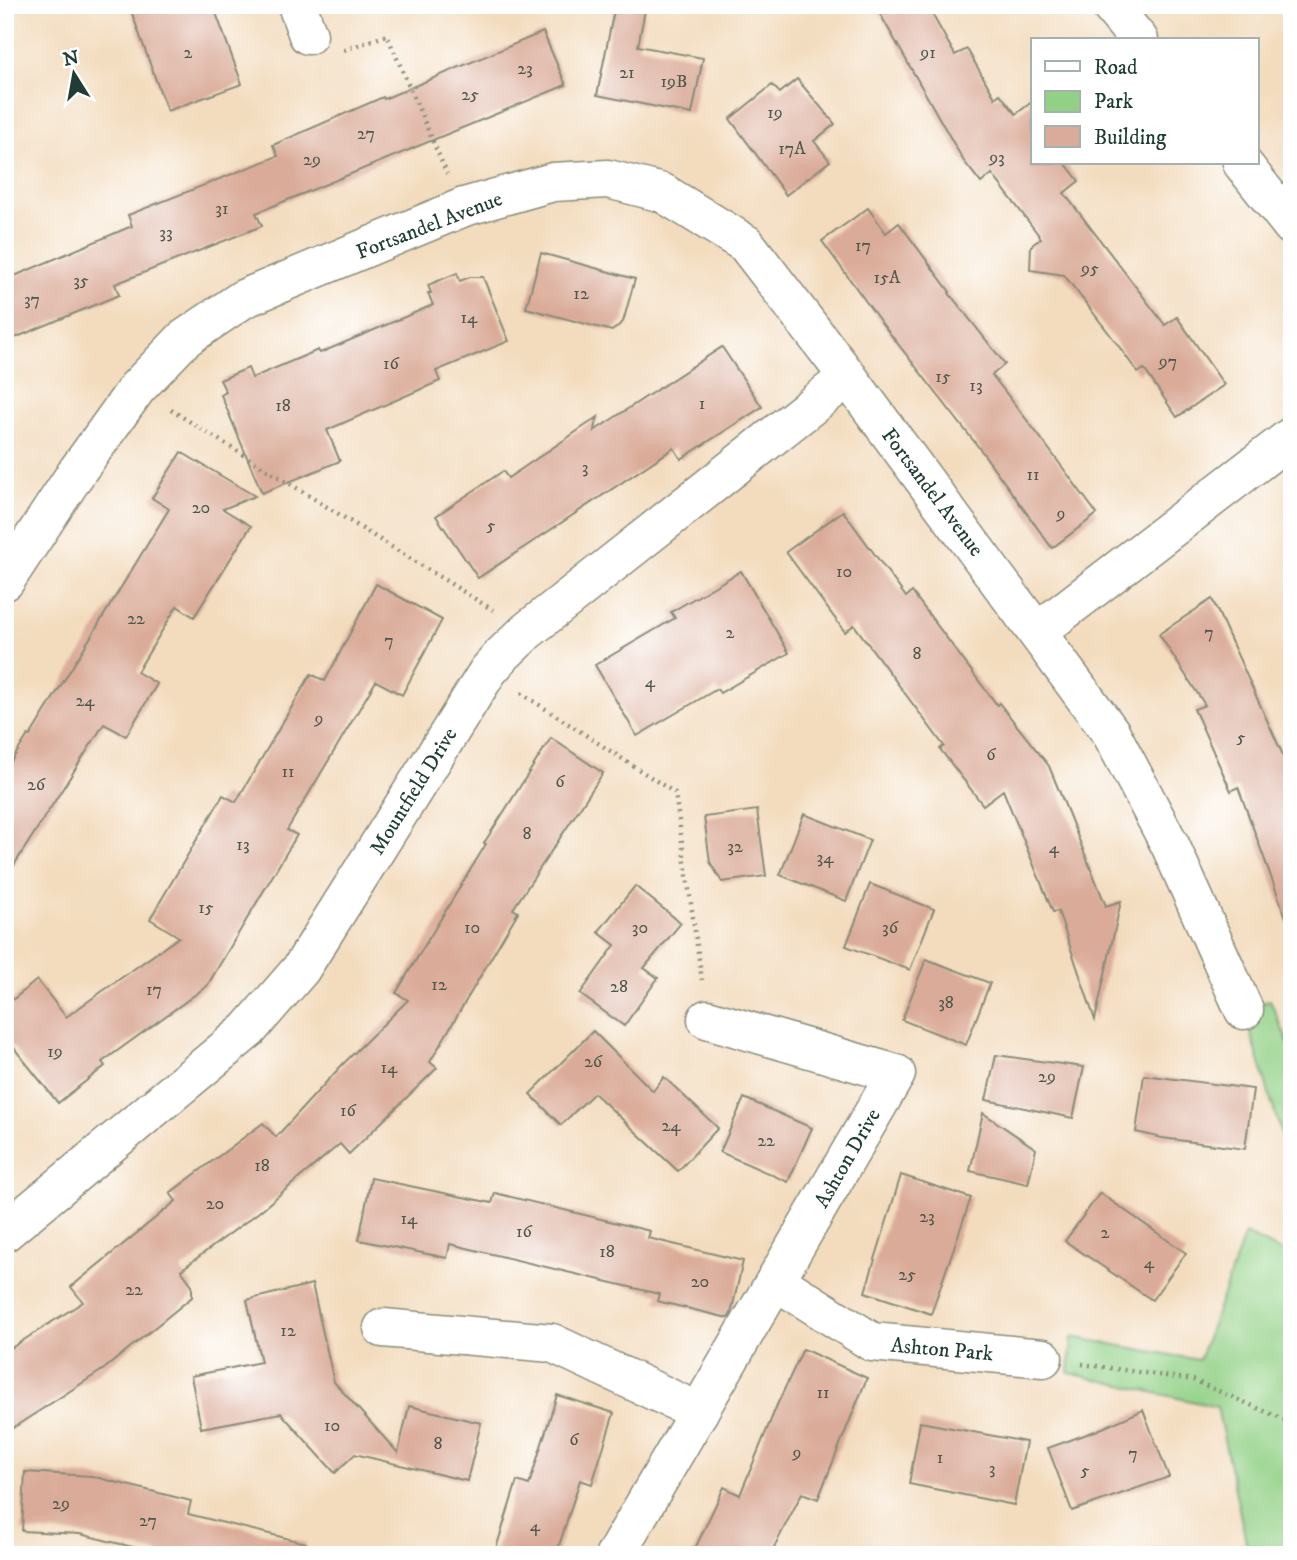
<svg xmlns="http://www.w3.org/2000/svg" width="1297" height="1560" viewBox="0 0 1297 1560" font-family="'IM FELL DW Pica',serif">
<rect width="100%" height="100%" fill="#fff"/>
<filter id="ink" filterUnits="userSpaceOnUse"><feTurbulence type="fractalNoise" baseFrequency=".0143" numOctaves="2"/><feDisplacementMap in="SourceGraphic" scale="14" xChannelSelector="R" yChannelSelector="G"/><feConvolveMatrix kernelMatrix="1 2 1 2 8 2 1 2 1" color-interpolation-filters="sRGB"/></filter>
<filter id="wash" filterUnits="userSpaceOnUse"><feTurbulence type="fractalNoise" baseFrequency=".00686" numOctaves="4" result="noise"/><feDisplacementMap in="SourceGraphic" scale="28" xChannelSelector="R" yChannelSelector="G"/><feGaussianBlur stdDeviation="1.57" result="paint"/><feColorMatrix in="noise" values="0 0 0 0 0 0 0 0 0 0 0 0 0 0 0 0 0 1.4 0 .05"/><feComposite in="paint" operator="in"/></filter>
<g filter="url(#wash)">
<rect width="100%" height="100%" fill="#f3dcbe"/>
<!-- green -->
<g fill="#92d085" stroke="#58865c" stroke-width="2">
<path d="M 1270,1000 L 1292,1052 L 1292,1170 L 1244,1010 Z"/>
<path d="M 1245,1234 L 1292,1256 L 1292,1555 L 1249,1555 L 1217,1407 L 1069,1373 L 1072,1337 L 1199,1360 Z"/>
</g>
<g id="blocks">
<!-- building -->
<g fill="#daab98">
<path d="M 129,5 L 213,5 L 242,84 L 167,111 Z"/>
<path d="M 615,5 L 646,5 L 638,46 L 703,58 L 692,114 L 597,95 Z"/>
<path d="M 875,5 L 927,5 L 955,55 L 967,49 L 995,98 L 1000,94 L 1016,114 L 1033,101 L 1033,163 L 1065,163 L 1079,181 L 1064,193 L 1165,325 L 1177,317 L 1224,385 L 1177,417 L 1144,369 L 1138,373 L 1115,341 L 1064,275 L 1030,270 L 1031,246 L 1041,238 L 992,174 L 981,183 L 963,160 Z"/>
<path d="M 543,32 L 566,85 L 256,213 L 262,226 L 115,284 L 119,295 L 5,342 L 5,280 L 132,226 L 128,215 L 278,156 L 273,145 L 383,97 L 384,99 Z"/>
<path d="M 797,79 L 835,124 L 814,141 L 830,161 L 786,195 L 730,119 L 772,85 L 780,93 Z"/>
<path d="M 868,208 L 886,233 L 899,223 L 950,292 L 949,293 L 1005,364 L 992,375 L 1040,437 L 1097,514 L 1052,548 L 980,449 L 880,321 L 822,241 Z"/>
<path d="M 541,253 L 635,279 L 623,322 L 612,331 L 526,308 Z"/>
<path d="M 457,273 L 460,281 L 470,277 L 483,277 L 509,341 L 436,371 L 440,381 L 327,430 L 340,461 L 262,493 L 221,395 L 226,392 L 220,380 L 248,368 L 252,378 L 318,350 L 320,353 L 433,305 L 428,293 L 431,293 L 428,285 Z"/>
<path d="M 722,347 L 762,407 L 681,459 L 674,448 L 478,578 L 436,516 L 503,471 L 508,478 L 598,417 L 594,431 Z"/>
<path d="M 181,452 L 255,496 L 223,509 L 251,526 L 194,617 L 177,606 L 137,672 L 157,684 L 126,736 L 104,724 L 5,879 L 5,771 L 28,735 L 30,736 L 169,509 L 152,498 Z"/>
<path d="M 843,511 L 906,597 L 912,592 L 997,705 L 999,703 L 1049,766 L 1106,906 L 1121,901 L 1095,1020 L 1058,911 L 1053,912 L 1003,790 L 983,805 L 940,749 L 944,746 L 854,625 L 845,632 L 786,552 Z"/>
<path d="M 741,571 L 789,653 L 720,693 L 717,689 L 637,736 L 595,665 L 675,618 L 671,612 Z"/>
<path d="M 376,584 L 442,620 L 402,695 L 376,681 L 287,830 L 297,835 L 207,986 L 102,1062 L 105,1066 L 58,1103 L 5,1037 L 5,1006 L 37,980 L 66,1017 L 179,937 L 150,919 L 223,795 L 236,802 L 311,674 L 325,681 Z"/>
<path d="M 1212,599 L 1292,775 L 1292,923 L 1288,923 L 1238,787 L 1231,791 L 1194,709 L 1205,705 L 1159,634 Z"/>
<path d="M 551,738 L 603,773 L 513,909 L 518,912 L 430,1062 L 437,1068 L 349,1154 L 340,1144 L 259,1212 L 181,1270 L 192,1285 L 192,1297 L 104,1369 L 5,1433 L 5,1352 L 83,1302 L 71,1287 L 176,1201 L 170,1193 L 263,1123 L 276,1137 L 342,1065 L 408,1000 L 396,993 L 486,844 L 484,843 Z"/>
<path d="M 757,810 L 766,876 L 722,882 L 710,862 L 704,817 Z"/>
<path d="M 804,814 L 870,840 L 846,901 L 780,875 Z"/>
<path d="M 870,884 L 934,909 L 910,970 L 846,946 Z"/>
<path d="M 635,886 L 681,923 L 644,968 L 658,978 L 624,1026 L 580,994 L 615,945 L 598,932 Z"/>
<path d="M 926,959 L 990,983 L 966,1045 L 902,1020 Z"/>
<path d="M 593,1031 L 653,1091 L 664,1077 L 718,1128 L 678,1171 L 594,1093 L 561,1125 L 530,1094 Z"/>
<path d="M 996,1055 L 1084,1067 L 1073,1118 L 986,1100 Z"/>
<path d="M 1144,1075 L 1253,1089 L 1245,1149 L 1162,1138 L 1136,1132 Z"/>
<path d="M 744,1098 L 812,1128 L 788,1182 L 720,1152 Z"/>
<path d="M 983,1113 L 1036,1149 L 1028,1184 L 970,1171 Z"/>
<path d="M 901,1175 L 971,1198 L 931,1314 L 865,1292 Z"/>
<path d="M 371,1178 L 492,1203 L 495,1193 L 650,1231 L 648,1238 L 743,1261 L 731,1314 L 728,1318 L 657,1301 L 659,1294 L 450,1244 L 447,1258 L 359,1240 Z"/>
<path d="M 1100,1193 L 1186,1253 L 1152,1300 L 1065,1241 Z"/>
<path d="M 312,1284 L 334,1382 L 398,1453 L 409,1406 L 481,1423 L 467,1481 L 355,1454 L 335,1473 L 281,1413 L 201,1428 L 191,1376 L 261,1362 L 247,1300 Z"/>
<path d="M 803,1349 L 867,1378 L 818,1499 L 802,1493 L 770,1555 L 692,1555 L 724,1487 L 740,1495 L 777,1405 Z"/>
<path d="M 557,1395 L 614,1413 L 592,1484 L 580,1480 L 556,1555 L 494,1555 L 517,1481 L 529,1485 Z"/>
<path d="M 1143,1410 L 1169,1477 L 1072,1511 L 1048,1448 L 1098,1430 Z"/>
<path d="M 920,1422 L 1026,1442 L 1014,1505 L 909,1484 Z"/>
<path d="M 25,1472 L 91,1476 L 191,1501 L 188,1514 L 306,1543 L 305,1555 L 165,1555 L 80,1534 L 22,1531 Z"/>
</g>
</g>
</g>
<g filter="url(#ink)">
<use href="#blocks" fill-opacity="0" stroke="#898c79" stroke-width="2"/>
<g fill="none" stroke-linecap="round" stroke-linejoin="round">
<!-- minor casing -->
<g stroke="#898c79" stroke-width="41">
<g id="minor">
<path d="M 297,5 L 308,35"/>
<path d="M 5,581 L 78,470 L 137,388 L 184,339 L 243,299 L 464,207 L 553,182 L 608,179 L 663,193 L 746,244 L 848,377 L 1111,733 L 1171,847 L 1244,1010"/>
<path d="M 1037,632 L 1292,436"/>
<path d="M 5,1232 L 248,1030 L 301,969 L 488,671 L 503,654 L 527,631 L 848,377"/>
<path d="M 776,1281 L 872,1342 L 1043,1358"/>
<path d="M 383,1328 L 552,1343 L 699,1412"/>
<path d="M 615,1555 L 896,1074 L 707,1019"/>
</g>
</g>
<!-- tertiary casing -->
<g stroke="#898c79" stroke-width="41">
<g id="tertiary">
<path d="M 1110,5 L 1139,40"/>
<path d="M 1242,163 L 1292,226"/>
</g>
</g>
<!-- path -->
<g stroke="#898c79" stroke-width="4.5" stroke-dasharray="2 5" stroke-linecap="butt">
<path d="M 344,50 L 387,35 L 447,174"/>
<path d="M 171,410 L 493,610"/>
<path d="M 521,693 L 675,793 L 702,980"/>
<path d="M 1082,1364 L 1193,1380 L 1292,1423"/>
</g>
<!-- minor -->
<use href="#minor" stroke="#fff" stroke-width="38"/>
<!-- tertiary -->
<use href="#tertiary" stroke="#fff" stroke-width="38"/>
</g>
</g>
<g text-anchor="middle" stroke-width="5" stroke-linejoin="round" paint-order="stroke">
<!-- number labels -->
<g font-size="18" fill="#4e584d">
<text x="188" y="58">2</text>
<text x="928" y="58">91</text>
<text x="525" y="74">23</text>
<text x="627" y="78">21</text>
<text x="674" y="87">19B</text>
<text x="470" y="100">25</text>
<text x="775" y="118">19</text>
<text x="366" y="139">27</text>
<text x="792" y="154">17A</text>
<text x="997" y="163">93</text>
<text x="312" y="165">29</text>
<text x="222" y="214">31</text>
<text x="166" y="238">33</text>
<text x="863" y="251">17</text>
<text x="1090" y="274">95</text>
<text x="887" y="283">15A</text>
<text x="81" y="286">35</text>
<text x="581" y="299">12</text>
<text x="32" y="305">37</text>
<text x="469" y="323">14</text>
<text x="1168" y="367">97</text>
<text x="391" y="369">16</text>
<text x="943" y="382">15</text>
<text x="976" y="391">13</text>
<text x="702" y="409">1</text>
<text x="283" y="411">18</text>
<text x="585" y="473">3</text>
<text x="1033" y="480">11</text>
<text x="201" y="513">20</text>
<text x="1061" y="519">9</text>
<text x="491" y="531">5</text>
<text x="844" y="577">10</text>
<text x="136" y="624">22</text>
<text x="730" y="638">2</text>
<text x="1209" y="638">7</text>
<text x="389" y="646">7</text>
<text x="917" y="659">8</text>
<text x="650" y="687">4</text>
<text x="85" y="706">24</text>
<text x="319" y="724">9</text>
<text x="1241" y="743">5</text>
<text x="991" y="760">6</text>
<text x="288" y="777">11</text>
<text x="560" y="787">6</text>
<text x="36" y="790">26</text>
<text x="527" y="839">8</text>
<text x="243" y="850">13</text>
<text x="735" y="852">32</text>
<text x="1054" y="853">4</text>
<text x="825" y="863">34</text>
<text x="206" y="913">15</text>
<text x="472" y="933">10</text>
<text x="640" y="933">30</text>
<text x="890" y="933">36</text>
<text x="439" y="990">12</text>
<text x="619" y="992">28</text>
<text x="154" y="995">17</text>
<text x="946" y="1008">38</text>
<text x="55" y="1057">19</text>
<text x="593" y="1067">26</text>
<text x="389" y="1073">14</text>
<text x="1047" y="1082">29</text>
<text x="348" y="1116">16</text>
<text x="671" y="1131">24</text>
<text x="766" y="1146">22</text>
<text x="262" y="1171">18</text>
<text x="215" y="1209">20</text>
<text x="927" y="1222">23</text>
<text x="409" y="1224">14</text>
<text x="524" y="1237">16</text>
<text x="1105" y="1238">2</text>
<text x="607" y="1257">18</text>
<text x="1149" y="1268">4</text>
<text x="907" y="1280">25</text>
<text x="700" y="1287">20</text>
<text x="134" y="1295">22</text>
<text x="288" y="1336">12</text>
<text x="823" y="1398">11</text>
<text x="332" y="1431">10</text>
<text x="574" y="1445">6</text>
<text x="438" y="1449">8</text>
<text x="797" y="1458">9</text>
<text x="1133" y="1459">7</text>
<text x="940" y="1463">1</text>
<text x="992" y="1474">3</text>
<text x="1085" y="1476">5</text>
<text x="61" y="1509">29</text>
<text x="148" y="1526">27</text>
<text x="535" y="1531">4</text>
</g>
<!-- street labels -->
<g font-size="21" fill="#1f3d34" stroke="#fff">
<text transform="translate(429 225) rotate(-21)" y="7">Fortsandel Avenue</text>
<text transform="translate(933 492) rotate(53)" y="7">Fortsandel Avenue</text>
<text transform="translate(413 791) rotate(-58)" y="7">Mountfield Drive</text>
<text transform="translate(847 1158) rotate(-60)" y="7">Ashton Drive</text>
<text transform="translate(942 1349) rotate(5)" y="7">Ashton Park</text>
</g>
</g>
<!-- margin -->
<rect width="1297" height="1560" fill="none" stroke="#fff" stroke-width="28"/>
<!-- legend -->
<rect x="1031" y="38" width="228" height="126" fill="#ffffff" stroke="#a5b1ae" stroke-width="2"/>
<rect x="1045" y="61" width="35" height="10" fill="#ffffff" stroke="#a5b1ae" stroke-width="2"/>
<text x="1094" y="74" font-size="21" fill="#1f3d34">Road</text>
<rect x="1045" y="91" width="35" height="21" fill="#92d085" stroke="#a5b1ae" stroke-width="2"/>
<text x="1094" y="108" font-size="21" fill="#1f3d34">Park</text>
<rect x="1045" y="126" width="35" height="21" fill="#daab98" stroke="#a5b1ae" stroke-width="2"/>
<text x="1094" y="144" font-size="21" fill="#1f3d34">Building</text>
<!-- north arrow -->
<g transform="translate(74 74) rotate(349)" stroke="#ffffff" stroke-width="5" paint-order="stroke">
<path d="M0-5L12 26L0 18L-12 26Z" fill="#1f3d34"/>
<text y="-10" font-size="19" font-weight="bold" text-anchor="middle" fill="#1f3d34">N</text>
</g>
</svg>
